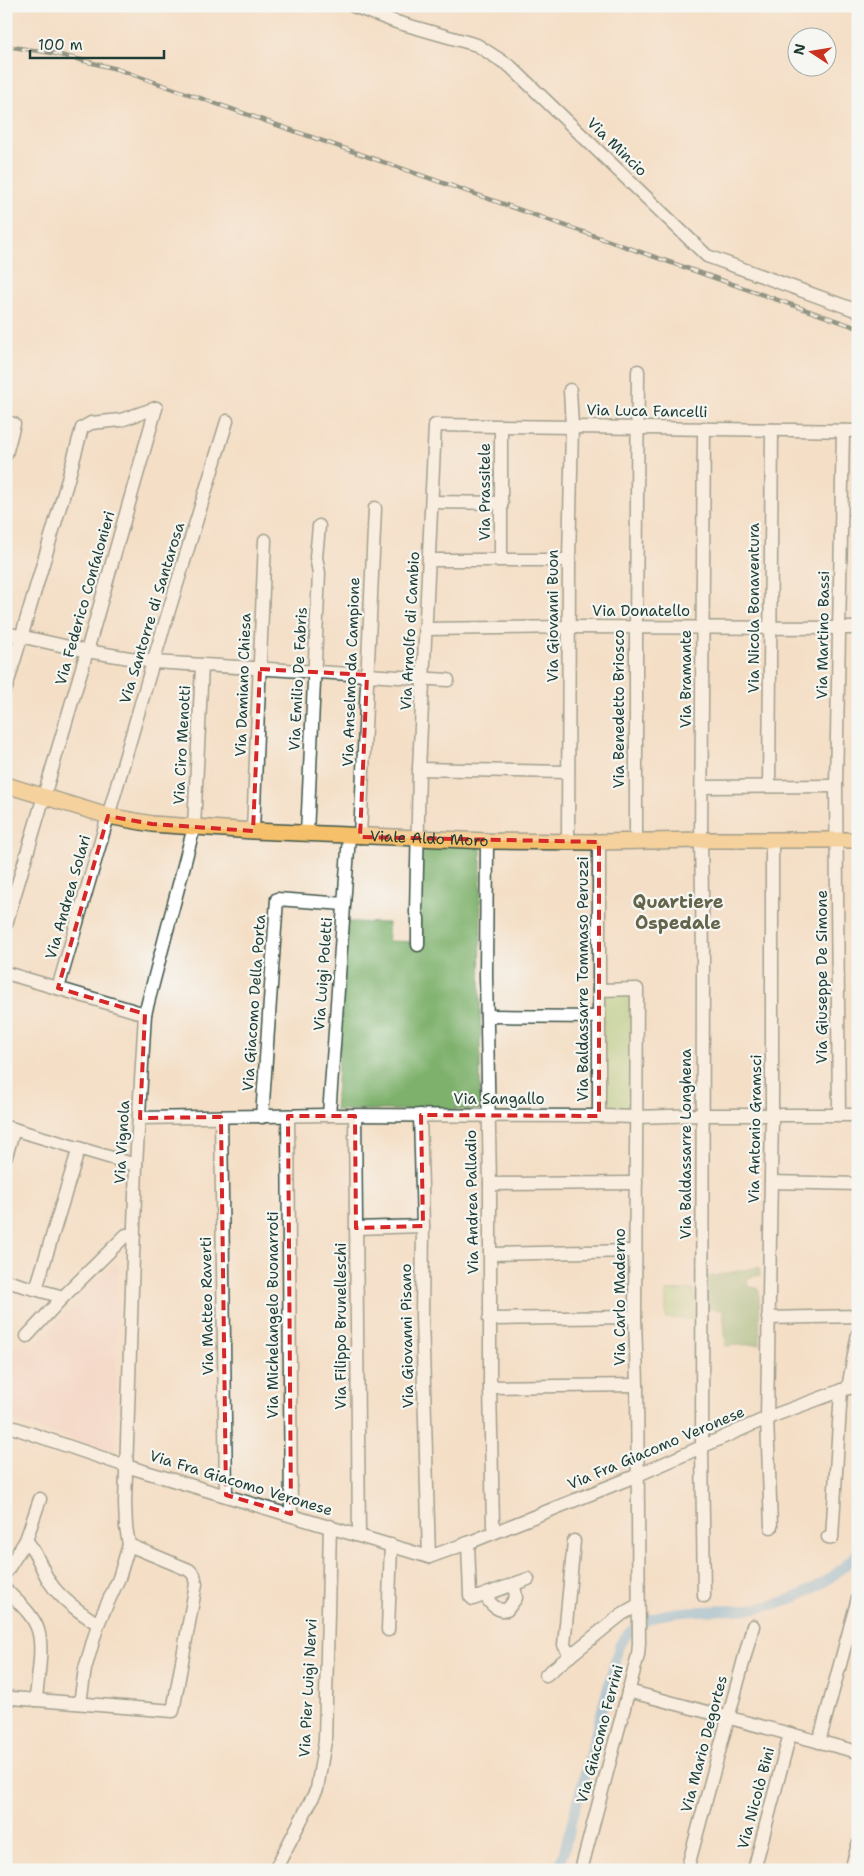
<svg xmlns="http://www.w3.org/2000/svg" width="864" height="1876" viewBox="0 0 864 1876" font-family="'Shantell Sans',sans-serif">
<rect width="100%" height="100%" fill="#f6f6f2"/>
<filter id="ink" filterUnits="userSpaceOnUse"><feTurbulence type="fractalNoise" baseFrequency=".02" numOctaves="2"/><feDisplacementMap in="SourceGraphic" scale="10" xChannelSelector="R" yChannelSelector="G"/><feConvolveMatrix kernelMatrix="1 2 1 2 8 2 1 2 1" color-interpolation-filters="sRGB"/></filter>
<filter id="wash" filterUnits="userSpaceOnUse"><feTurbulence type="fractalNoise" baseFrequency=".0096" numOctaves="4" result="noise"/><feDisplacementMap in="SourceGraphic" scale="20" xChannelSelector="R" yChannelSelector="G"/><feGaussianBlur stdDeviation="1.12" result="paint"/><feColorMatrix in="noise" values="0 0 0 0 0 0 0 0 0 0 0 0 0 0 0 0 0 1.4 0 .05"/><feComposite in="paint" operator="in"/></filter>
<g filter="url(#wash)">
<rect width="100%" height="100%" fill="#f4dfc6"/>
<!-- built -->
<path fill="#f7d0c9" d="M 114,1263 L 118,1264 L 115,1452 L 6,1419 L 6,1355 L 21,1342 L 35,1346 Z"/>
<!-- green -->
<g fill="#9dce7d" stroke="#5e8658">
<path d="M 633,992 L 631,1111 L 604,1112 L 603,993 Z"/>
<path d="M 694,1290 L 695,1319 L 666,1318 L 666,1291 Z"/>
</g>
<!-- forest -->
<g fill="#7eb16c" stroke="#4e7750">
<path d="M 421,845 L 481,846 L 480,1110 L 335,1110 L 348,922 L 388,923 L 388,941 L 418,942 Z"/>
<path d="M 759,1267 L 760,1275 L 747,1278 L 748,1287 L 759,1288 L 760,1344 L 726,1346 L 723,1310 L 707,1308 L 707,1277 Z"/>
</g>
<g fill="none" stroke-linecap="round" stroke-linejoin="round">
<!-- canal -->
<path stroke="#67addd" stroke-width="10" d="M 559,1870 L 619,1646 C 644,1601 705,1614 749,1609 C 790,1605 831,1584 858,1552"/>
</g>
</g>
<g filter="url(#ink)">
<g fill="none" stroke-linecap="round" stroke-linejoin="round">
<!-- minor casing -->
<g stroke="#3f554a" stroke-width="15">
<g id="minor">
<path d="M 353,6 L 396,22 L 477,45 L 511,67 L 707,256 L 858,311"/>
<path d="M 6,422 L 14,424 L 6,454"/>
<path d="M 501,426 L 501,559"/>
<path d="M 704,428 L 701,840 L 703,954 L 702,1448 L 704,1596"/>
<path d="M 432,502 L 502,503"/>
<path d="M 429,560 L 569,560"/>
<path d="M 425,629 L 569,627 L 858,628"/>
<path d="M 6,633 L 87,651 L 154,662 L 448,680"/>
<path d="M 6,688 L 67,483 L 82,428 L 91,423 L 121,420 L 156,408"/>
<path d="M 419,769 L 568,772"/>
<path d="M 769,785 L 772,430"/>
<path d="M 702,787 L 836,786"/>
<path d="M 253,831 L 265,540"/>
<path d="M 307,834 L 319,573 L 316,557 L 319,526"/>
<path d="M 360,837 L 375,508"/>
<path d="M 487,841 L 486,975 L 490,1184 L 490,1387 L 493,1525 L 494,1532"/>
<path d="M 568,842 L 569,560 L 572,427 L 570,390"/>
<path d="M 636,842 L 636,628 L 638,371"/>
<path d="M 6,924 L 87,651 L 156,408"/>
<path d="M 418,945 L 418,918 L 416,913 L 419,769 L 435,425 L 858,431"/>
<path d="M 6,973 L 145,1014"/>
<path d="M 58,988 L 151,669 L 227,421"/>
<path d="M 487,1016 L 599,1017"/>
<path d="M 839,1114 L 836,786 L 843,431"/>
<path d="M 329,1115 L 349,836"/>
<path d="M 420,1115 L 423,1226 L 422,1317 L 429,1557"/>
<path d="M 288,1116 L 291,1514"/>
<path d="M 355,1116 L 359,1535"/>
<path d="M 599,1116 L 599,842"/>
<path d="M 221,1117 L 226,1495"/>
<path d="M 262,1117 L 277,899 L 344,904"/>
<path d="M 140,1118 L 329,1115 L 599,1116 L 636,1117 L 702,1115 L 858,1115"/>
<path d="M 6,1127 L 136,1165"/>
<path d="M 6,1156 L 14,1129"/>
<path d="M 771,1182 L 858,1184"/>
<path d="M 490,1184 L 636,1183"/>
<path d="M 356,1228 L 423,1226"/>
<path d="M 490,1254 L 635,1251"/>
<path d="M 6,1281 L 63,1297"/>
<path d="M 36,1289 L 79,1148"/>
<path d="M 768,1318 L 858,1316"/>
<path d="M 489,1319 L 635,1317"/>
<path d="M 27,1336 L 63,1297 L 126,1235 L 134,1235"/>
<path d="M 490,1387 L 637,1385"/>
<path d="M 848,1388 L 858,1333"/>
<path d="M 6,1425 L 126,1466 L 429,1557 L 468,1543 L 638,1475 L 767,1418 L 848,1388 L 858,1387"/>
<path d="M 771,1527 L 767,1418 L 772,1115 L 772,840"/>
<path d="M 828,1537 L 832,1538 L 841,1390"/>
<path d="M 26,1540 C 38,1553 41,1570 51,1584 C 62,1600 81,1613 98,1624"/>
<path d="M 468,1543 L 470,1596 L 473,1599 L 528,1579"/>
<path d="M 6,1572 L 26,1540 L 40,1499"/>
<path d="M 6,1590 C 18,1602 33,1614 38,1630 C 44,1649 37,1680 36,1700"/>
<path d="M 485,1595 C 490,1604 496,1611 507,1610 L 516,1598 L 514,1584"/>
<path d="M 388,1630 L 391,1545"/>
<path d="M 570,1656 L 564,1645 L 574,1541"/>
<path d="M 546,1675 L 622,1614 L 638,1605"/>
<path d="M 628,1691 L 858,1752"/>
<path d="M 6,1696 L 12,1698 L 173,1711 L 196,1584 L 194,1575 L 189,1570 L 129,1545"/>
<path d="M 80,1703 L 85,1669 L 98,1624 L 119,1578 L 129,1545 L 126,1527 L 125,1503 L 136,1165 L 145,1014 L 194,827 L 202,666"/>
<path d="M 819,1742 L 858,1598"/>
<path d="M 275,1870 L 317,1789 L 325,1741 L 330,1526"/>
<path d="M 581,1870 L 638,1655 L 639,1643 L 637,1385 L 635,1317 L 637,989 L 599,990"/>
<path d="M 687,1870 L 753,1626"/>
<path d="M 754,1870 L 790,1734"/>
<path d="M 851,1870 L 858,1845"/>
</g>
</g>
<!-- major casing -->
<g stroke="#3f554a" stroke-width="18">
<g id="major">
<path id="s1" d="M 6,785 L 108,816 L 152,824 L 253,831 L 487,841 L 599,842 L 701,840 L 858,840"/>
</g>
</g>
<!-- minor -->
<use href="#minor" stroke="#fff" stroke-width="12"/>
<!-- major -->
<use href="#major" stroke="#f6c06b" stroke-width="15"/>
<!-- rail casing -->
<g stroke="#1f3d34" stroke-width="4.5">
<path id="rail" d="M 6,46 L 52,53 L 117,69 L 858,328"/>
</g>
<!-- rail -->
<use href="#rail" stroke="#f6f6f2" stroke-width="2.5" stroke-dasharray="8" stroke-linecap="butt"/>
</g>
</g>
<!-- marked area -->
<path d="M0 0H864V1876H0ZM 260,669 L 367,675 L 360,837 L 599,842 L 599,1116 L 421,1115 L 423,1226 L 356,1228 L 355,1116 L 288,1116 L 291,1514 L 226,1495 L 221,1117 L 140,1118 L 145,1014 L 58,988 L 108,816 L 152,824 L 253,831 Z" fill="#f4dfc6" fill-opacity=".55" fill-rule="evenodd"/>
<path fill="none" stroke="#d62828" stroke-width="4" stroke-dasharray="10 6" stroke-linejoin="round" d="M 260,669 L 367,675 L 360,837 L 599,842 L 599,1116 L 421,1115 L 423,1226 L 356,1228 L 355,1116 L 288,1116 L 291,1514 L 226,1495 L 221,1117 L 140,1118 L 145,1014 L 58,988 L 108,816 L 152,824 L 253,831 Z"/>
<g text-anchor="middle" stroke-width="4.5" stroke-linejoin="round" paint-order="stroke">
<!-- street labels -->
<g font-size="15" fill="#1f3d34" stroke="#f6f6f2">
<text transform="translate(617 147) rotate(44)" y="5">Via Mincio</text>
<text transform="translate(647 411) rotate(1)" y="5">Via Luca Fancelli</text>
<text transform="translate(485 492) rotate(-90)" y="5">Via Prassitele</text>
<text transform="translate(85 598) rotate(-74)" y="5">Via Federico Confalonieri</text>
<text transform="translate(754 608) rotate(-90)" y="5">Via Nicola Bonaventura</text>
<text x="641" y="616">Via Donatello</text>
<text transform="translate(152 613) rotate(-73)" y="5">Via Santorre di Santarosa</text>
<text transform="translate(553 616) rotate(-90)" y="5">Via Giovanni Buon</text>
<text transform="translate(410 631) rotate(-87)" y="5">Via Arnolfo di Cambio</text>
<text transform="translate(823 635) rotate(-89)" y="5">Via Martino Bassi</text>
<text transform="translate(351 672) rotate(-88)" y="5">Via Anselmo da Campione</text>
<text transform="translate(298 679) rotate(-87)" y="5">Via Emilio De Fabris</text>
<text transform="translate(686 679) rotate(-90)" y="5">Via Bramante</text>
<text transform="translate(243 685) rotate(-88)" y="5">Via Damiano Chiesa</text>
<text transform="translate(619 709) rotate(-90)" y="5">Via Benedetto Briosco</text>
<text transform="translate(182 745) rotate(-87)" y="5">Via Ciro Menotti</text>
<text dy="5" stroke="none"><textPath href="#s1" startOffset="429">Viale Aldo Moro</textPath></text>
<text transform="translate(68 897) rotate(-74)" y="5">Via Andrea Solari</text>
<text transform="translate(323 974) rotate(-86)" y="5">Via Luigi Poletti</text>
<text transform="translate(822 977) rotate(-90)" y="5">Via Giuseppe De Simone</text>
<text transform="translate(583 979) rotate(-90)" y="5">Via Baldassarre Tommaso Peruzzi</text>
<text transform="translate(254 1003) rotate(-86)" y="5">Via Giacomo Della Porta</text>
<text x="499" y="1104">Via Sangallo</text>
<text transform="translate(755 1129) rotate(-89)" y="5">Via Antonio Gramsci</text>
<text transform="translate(122 1142) rotate(-87)" y="5">Via Vignola</text>
<text transform="translate(686 1144) rotate(-90)" y="5">Via Baldassarre Longhena</text>
<text transform="translate(472 1202) rotate(-91)" y="5">Via Andrea Palladio</text>
<text transform="translate(620 1297) rotate(-90)" y="5">Via Carlo Maderno</text>
<text transform="translate(207 1306) rotate(-91)" y="5">Via Matteo Raverti</text>
<text transform="translate(273 1315) rotate(-90)" y="5">Via Michelangelo Buonarroti</text>
<text transform="translate(341 1326) rotate(-90)" y="5">Via Filippo Brunelleschi</text>
<text transform="translate(407 1336) rotate(-91)" y="5">Via Giovanni Pisano</text>
<text transform="translate(656 1448) rotate(-23)" y="5">Via Fra Giacomo Veronese</text>
<text transform="translate(241 1483) rotate(17)" y="5">Via Fra Giacomo Veronese</text>
<text transform="translate(308 1688) rotate(-87)" y="5">Via Pier Luigi Nervi</text>
<text transform="translate(600 1734) rotate(-75)" y="5">Via Giacomo Ferrini</text>
<text transform="translate(704 1744) rotate(-75)" y="5">Via Mario Degortes</text>
<text transform="translate(756 1798) rotate(-75)" y="5">Via Nicolò Bini</text>
</g>
<!-- quarter labels -->
<g font-size="18" font-weight="bold" fill="#64644b" stroke="#f6f6f2">
<text x="678" y="908">Quartiere<tspan x="678" dy="21">Ospedale</tspan></text>
</g>
</g>
<!-- margin -->
<rect width="864" height="1876" fill="none" stroke="#f6f6f2" stroke-width="25"/>
<!-- north arrow -->
<g transform="translate(812 52) rotate(282)"><circle r="24" fill="#f6f6f2" stroke="#a0aca6"/>
<path d="M0-4L9 19L0 12L-9 19Z" fill="#c8321e"/>
<text y="-8" font-size="14" font-weight="bold" text-anchor="middle" fill="#1f3d34">N</text>
</g>
<!-- scale -->
<path d="M30 50v8h134v-8" fill="none" stroke="#1f3d34" stroke-width="2.5"/>
<text x="38" y="50" font-size="15" fill="#1f3d34" stroke="#f6f6f2" stroke-width="4" paint-order="stroke">100 m</text>
</svg>
